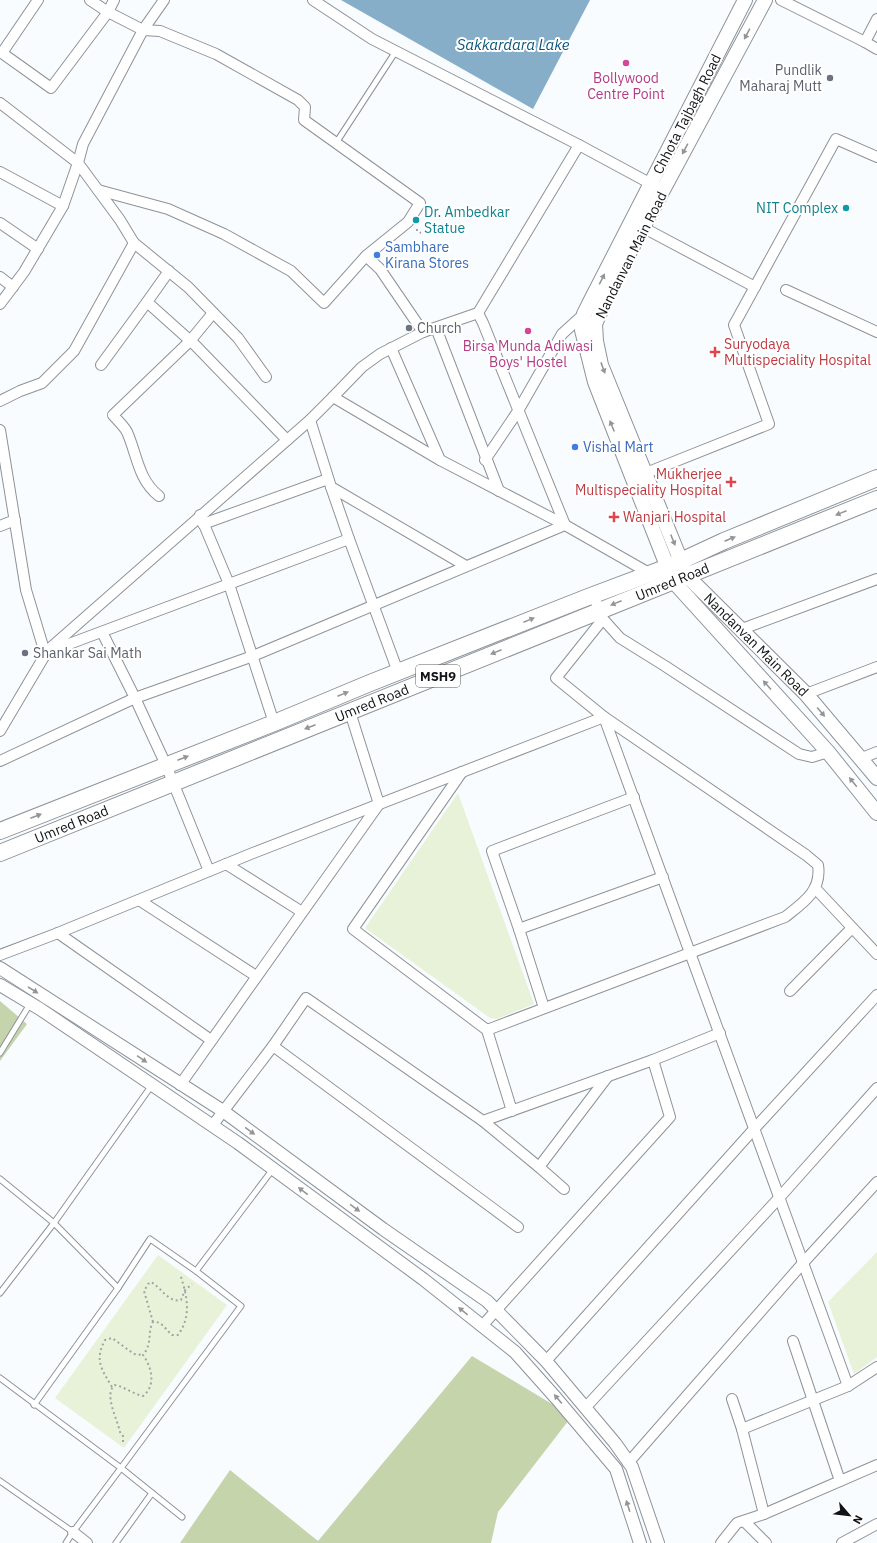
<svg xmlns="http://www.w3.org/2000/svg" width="877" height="1543" viewBox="0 0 877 1543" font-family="'IBM Plex Sans',sans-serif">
<rect width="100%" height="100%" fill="#f9fcff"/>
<!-- green -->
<g fill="#e8f2d8">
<path d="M 458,793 L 534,1004 L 497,1019 L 490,1018 L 365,928 Z"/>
<path d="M 877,1252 L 877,1357 L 854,1374 L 828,1302 Z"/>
<path d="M 158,1255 L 227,1305 L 124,1448 L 55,1398 Z"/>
</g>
<!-- forest -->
<g fill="#c5d4ab">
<path d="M 0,1001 L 27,1024 L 0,1061 Z"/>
<path d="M 472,1356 L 572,1416 L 498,1512 L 491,1543 L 180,1543 L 230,1470 L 318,1541 Z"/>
</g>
<!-- water -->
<path fill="#87aec8" d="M 341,0 L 590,0 L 533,109 Z"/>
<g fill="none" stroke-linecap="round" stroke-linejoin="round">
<!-- service casing -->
<g stroke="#8d939a" stroke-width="7">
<g id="service">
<path d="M 336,143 L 396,51"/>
<path d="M 0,1053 L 30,1004"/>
<path d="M 0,1179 L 54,1223 L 118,1288 L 34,1405"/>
<path d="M 196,1271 L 273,1169"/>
<path d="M 118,1288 L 150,1239 L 196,1271 L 241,1306 L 121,1468 L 182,1517"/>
<path d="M 0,1293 L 54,1223 L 152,1085"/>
<path d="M 0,1378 L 121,1468 L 73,1532"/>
<path d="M 0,1481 L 73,1532 L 66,1543"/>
<path d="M 116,1543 L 152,1493"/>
</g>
</g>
<!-- minor casing -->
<g stroke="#8d939a" stroke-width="12">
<g id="minor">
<path d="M 90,0 L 108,12 L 143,30 L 160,31 L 216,54 L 298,100 L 305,107 L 304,120 L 420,203 L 408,222 L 366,256 L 380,269 L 423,332"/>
<path d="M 313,0 L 372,39 L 579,145 L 655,186"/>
<path d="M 781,0 L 865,42"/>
<path d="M 877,19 L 865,42 L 877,49"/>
<path d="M 0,52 L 2,53 L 38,0"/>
<path d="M 2,53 L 51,88 L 108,12 L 114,0"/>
<path d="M 0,103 L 78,163 L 63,206 L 24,272 L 0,304"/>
<path d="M 0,172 L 63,206"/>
<path d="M 98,190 L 168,209 L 224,234 L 291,271 L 324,303 L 366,256"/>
<path d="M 0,223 L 38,249"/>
<path d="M 644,228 L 755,287"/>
<path d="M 134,243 L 188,287 L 238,338 L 266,377"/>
<path d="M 169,271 L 147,302 L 195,345 L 287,440"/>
<path d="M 0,277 L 13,287"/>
<path d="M 786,290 L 877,332"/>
<path d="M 436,328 L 499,491"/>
<path d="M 101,365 L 147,302"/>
<path d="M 333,397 L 362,367 L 380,354 L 423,332 L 478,313"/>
<path d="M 0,401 L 20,391 L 42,383 L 74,351 L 134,243 L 120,220 L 78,163 L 83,144 L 143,30 L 164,0"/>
<path d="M 310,420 L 331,487 L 466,566"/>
<path d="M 0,430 L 26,590 L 45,653 L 349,539 L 331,487"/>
<path d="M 440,460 L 565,525 L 649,573 L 650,577"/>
<path d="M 485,460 L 518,411 L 562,334 L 584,314"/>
<path d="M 646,473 L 769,424 L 734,325 L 836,139 L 877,157"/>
<path d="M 159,496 C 138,480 137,454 127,432 C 124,426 117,420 113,415 L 190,341 L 213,313"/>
<path d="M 200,515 L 229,584 L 274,723"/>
<path d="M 203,524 L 328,479"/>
<path d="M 0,526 L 15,520"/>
<path d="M 349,539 L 398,672"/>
<path d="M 593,595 L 603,619 L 620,638 L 665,666 L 799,754 L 812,757 L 828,752"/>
<path d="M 742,629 L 877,579"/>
<path d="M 102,632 L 135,698 L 166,765 L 209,871"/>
<path d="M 806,694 L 877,667"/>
<path d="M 604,717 L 848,1386 L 877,1367"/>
<path d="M 0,731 L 48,650 L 310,420 L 333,397 L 440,460 L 391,348"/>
<path d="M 862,758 L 877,752"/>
<path d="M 0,761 L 135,698 L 253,656 L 565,525 L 483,323 L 478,313 L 579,145"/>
<path d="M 462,772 L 353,929 L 487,1030 L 785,917 C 803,903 822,891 818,865 L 806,855 L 604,717"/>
<path d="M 226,864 L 302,912"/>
<path d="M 815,888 L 877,954"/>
<path d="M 139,900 L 256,976"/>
<path d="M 519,929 L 492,851 L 634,797"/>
<path d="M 58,933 L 211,1040"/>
<path d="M 0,955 L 58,933 L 253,853 L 604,717 L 556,678 L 603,619"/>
<path d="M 790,991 L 852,928"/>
<path d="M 544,1008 L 519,929 L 663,877"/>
<path d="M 487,1030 L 512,1111"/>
<path d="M 273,1046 L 518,1227"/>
<path d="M 180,1085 L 379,804 L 350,712"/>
<path d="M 483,1121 L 539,1167 L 608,1076"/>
<path d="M 212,1126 L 273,1046 L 306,998 L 483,1121 L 653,1060"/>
<path d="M 539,1167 L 564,1189"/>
<path d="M 482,1326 L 670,1117 L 653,1060 L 720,1033"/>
<path d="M 793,1341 L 840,1481"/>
<path d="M 546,1361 L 754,1129 L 877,995"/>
<path d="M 732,1399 L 742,1429 L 848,1386"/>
<path d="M 585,1408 L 779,1198 L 877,1088"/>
<path d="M 628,1463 L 803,1263 L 877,1182"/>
<path d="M 764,1514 L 877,1465"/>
<path d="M 744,1521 L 766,1543"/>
<path d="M 73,1532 L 87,1543"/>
<path d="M 721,1543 L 737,1523 L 764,1514 L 742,1429"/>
<path d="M 842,1543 L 877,1524"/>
</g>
</g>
<!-- tertiary casing -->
<g stroke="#8d939a" stroke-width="14">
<g id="tertiary">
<path d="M 0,968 L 223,1111 L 383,1229 L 487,1301 L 546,1361 L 615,1443 L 632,1467 L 658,1543"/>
<path d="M 0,985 L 40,1009 L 238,1143 L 423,1279 L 515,1352 L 556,1398 L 616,1469 L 640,1543"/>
</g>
</g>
<!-- secondary casing -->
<g stroke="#8d939a" stroke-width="16">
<g id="secondary">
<path d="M 745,0 L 590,302 L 584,314 L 582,330 L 595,382 L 673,581 L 828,752 L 877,813"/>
<path id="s1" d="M 765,0 L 612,285 L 595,324 L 596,341 L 601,365 L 687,576 L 806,694 L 877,778"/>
</g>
</g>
<!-- primary casing -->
<g stroke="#8d939a" stroke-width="18">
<g id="primary">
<path d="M 0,831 L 274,723 L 370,683 L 588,597 L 668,567 L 724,541 L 877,478"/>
<path id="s2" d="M 0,853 L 877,499"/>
</g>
</g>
<!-- path -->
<g stroke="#a1a4a7" stroke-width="2" stroke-dasharray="2 3" stroke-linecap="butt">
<path d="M 417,229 L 417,231 L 421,233"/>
<path d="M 153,1322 L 144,1291 L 148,1284 L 151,1282 C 162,1288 168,1303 181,1300 L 185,1290 L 192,1284"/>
<path d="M 112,1387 C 102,1370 94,1360 105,1340 L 112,1338 L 134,1354 L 143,1355"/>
<path d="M 123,1442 L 123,1436 L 120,1432 C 118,1421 103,1393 115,1385 C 125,1387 133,1394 143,1396 C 157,1385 151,1366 143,1355 C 153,1343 147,1332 153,1322 C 162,1321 165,1329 172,1335 L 178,1335 C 192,1316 187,1295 180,1274"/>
</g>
<!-- service -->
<use href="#service" stroke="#fff" stroke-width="5"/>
<!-- minor -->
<use href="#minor" stroke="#fff" stroke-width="10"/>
<!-- tertiary -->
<use href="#tertiary" stroke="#fff" stroke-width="12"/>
<!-- secondary -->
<use href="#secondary" stroke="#fff" stroke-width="14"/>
<!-- primary -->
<use href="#primary" stroke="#fff" stroke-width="16"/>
</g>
<!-- one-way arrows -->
<defs><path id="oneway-solid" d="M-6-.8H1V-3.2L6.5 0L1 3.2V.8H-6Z"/></defs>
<g fill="#949596">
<use href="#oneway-solid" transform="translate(747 34) rotate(118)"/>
<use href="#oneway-solid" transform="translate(685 149) rotate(118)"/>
<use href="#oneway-solid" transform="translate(602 279) rotate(-63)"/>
<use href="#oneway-solid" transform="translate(603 368) rotate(70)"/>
<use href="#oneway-solid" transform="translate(612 426) rotate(-112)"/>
<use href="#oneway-solid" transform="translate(841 513) rotate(158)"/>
<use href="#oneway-solid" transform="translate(730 539) rotate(-23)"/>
<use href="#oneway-solid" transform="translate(673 540) rotate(68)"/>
<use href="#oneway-solid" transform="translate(616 603) rotate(158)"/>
<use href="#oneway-solid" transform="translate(529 620) rotate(-22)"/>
<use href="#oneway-solid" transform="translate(496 652) rotate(158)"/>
<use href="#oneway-solid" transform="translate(767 685) rotate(-132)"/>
<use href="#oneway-solid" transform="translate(343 694) rotate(-22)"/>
<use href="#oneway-solid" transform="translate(821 712) rotate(50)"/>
<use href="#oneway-solid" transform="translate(310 727) rotate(159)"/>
<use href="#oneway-solid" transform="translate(183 758) rotate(-21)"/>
<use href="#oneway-solid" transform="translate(853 782) rotate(-129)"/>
<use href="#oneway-solid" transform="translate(36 816) rotate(-21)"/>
<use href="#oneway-solid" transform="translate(33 990) rotate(32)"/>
<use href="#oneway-solid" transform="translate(142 1059) rotate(34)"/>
<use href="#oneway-solid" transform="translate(250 1131) rotate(36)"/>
<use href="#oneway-solid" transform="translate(303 1191) rotate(-143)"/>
<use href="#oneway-solid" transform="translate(355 1208) rotate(36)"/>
<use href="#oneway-solid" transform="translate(463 1311) rotate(-141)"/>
<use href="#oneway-solid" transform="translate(558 1399) rotate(-131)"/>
<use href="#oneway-solid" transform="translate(628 1506) rotate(-108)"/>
</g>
<!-- markers -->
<g fill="#d1479c" stroke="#fff" stroke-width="1.5">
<circle cx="626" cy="63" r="4"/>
<circle cx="528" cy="331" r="4"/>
</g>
<g fill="#6b7280" stroke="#fff" stroke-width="1.5">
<circle cx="830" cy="78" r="4"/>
<circle cx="409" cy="328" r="4"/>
<circle cx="25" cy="653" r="4"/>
</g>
<g fill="#0f9aa8" stroke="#fff" stroke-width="1.5">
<circle cx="846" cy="208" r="4"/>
<circle cx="416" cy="220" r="4"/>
</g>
<g fill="#3f7fe0" stroke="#fff" stroke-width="1.5">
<circle cx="377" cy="255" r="4"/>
<circle cx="575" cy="447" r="4"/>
</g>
<g fill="#e0444e" stroke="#fff" stroke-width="1.5">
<path d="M713 346h4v4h4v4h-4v4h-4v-4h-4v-4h4z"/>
<path d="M729 476h4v4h4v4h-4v4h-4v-4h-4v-4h4z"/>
<path d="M612 511h4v4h4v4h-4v4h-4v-4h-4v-4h4z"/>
</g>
<g text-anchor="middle" stroke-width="4" stroke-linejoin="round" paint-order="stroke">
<!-- shield labels -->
<rect fill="#fff" stroke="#585a5c" stroke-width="1" x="416" y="665" width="44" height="22" rx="3"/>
<g font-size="13" font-weight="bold" fill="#111316">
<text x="438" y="681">MSH9</text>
</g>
<!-- worship labels -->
<g font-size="14" fill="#5b616d" stroke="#fff" text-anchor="start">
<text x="822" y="75" text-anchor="end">Pundlik<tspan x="822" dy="16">Maharaj Mutt</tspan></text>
<text x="417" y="333">Church</text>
<text x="33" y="658">Shankar Sai Math</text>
</g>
<!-- hotel labels -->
<g font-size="14" fill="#b23c85" stroke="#fff">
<text x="626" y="83">Bollywood<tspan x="626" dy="16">Centre Point</tspan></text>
<text x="528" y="351">Birsa Munda Adiwasi<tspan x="528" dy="16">Boys' Hostel</tspan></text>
</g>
<!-- street labels -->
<g font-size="14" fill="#111316" stroke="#fff">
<text transform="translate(687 114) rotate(-63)" y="5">Chhota Tajbagh Road</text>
<text transform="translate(631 255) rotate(-63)" y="5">Nandanvan Main Road</text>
<text dy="5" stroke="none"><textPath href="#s2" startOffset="725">Umred Road</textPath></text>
<text dy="5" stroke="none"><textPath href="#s1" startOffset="733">Nandanvan Main Road</textPath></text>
<text dy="5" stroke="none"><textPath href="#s2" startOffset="401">Umred Road</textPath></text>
<text dy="5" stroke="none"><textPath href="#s2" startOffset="77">Umred Road</textPath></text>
</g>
<!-- culture labels -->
<g font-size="14" fill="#0d838f" stroke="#fff" text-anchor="end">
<text x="838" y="213">NIT Complex</text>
<text x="424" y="217" text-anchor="start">Dr. Ambedkar<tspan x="424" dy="16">Statue</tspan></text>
</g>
<!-- shop labels -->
<g font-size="14" fill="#366cbe" stroke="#fff" text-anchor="start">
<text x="385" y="252">Sambhare<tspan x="385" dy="16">Kirana Stores</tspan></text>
<text x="583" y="452">Vishal Mart</text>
</g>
<!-- health labels -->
<g font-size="14" fill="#be3a42" stroke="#fff" text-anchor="start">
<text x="724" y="349">Suryodaya<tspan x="724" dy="16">Multispeciality Hospital</tspan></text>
<text x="722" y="479" text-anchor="end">Mukherjee<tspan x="722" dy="16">Multispeciality Hospital</tspan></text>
<text x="623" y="522">Wanjari Hospital</text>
</g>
<!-- water labels -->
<g font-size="15" font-style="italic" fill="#0d5578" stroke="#fff">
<text x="513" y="50">Sakkardara Lake</text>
</g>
</g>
<!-- north arrow -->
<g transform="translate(849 1515) rotate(118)" stroke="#ffffff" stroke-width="3" paint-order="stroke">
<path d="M0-3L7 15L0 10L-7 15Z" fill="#111316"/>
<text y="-6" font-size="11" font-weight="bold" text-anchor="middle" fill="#111316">N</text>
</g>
</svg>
